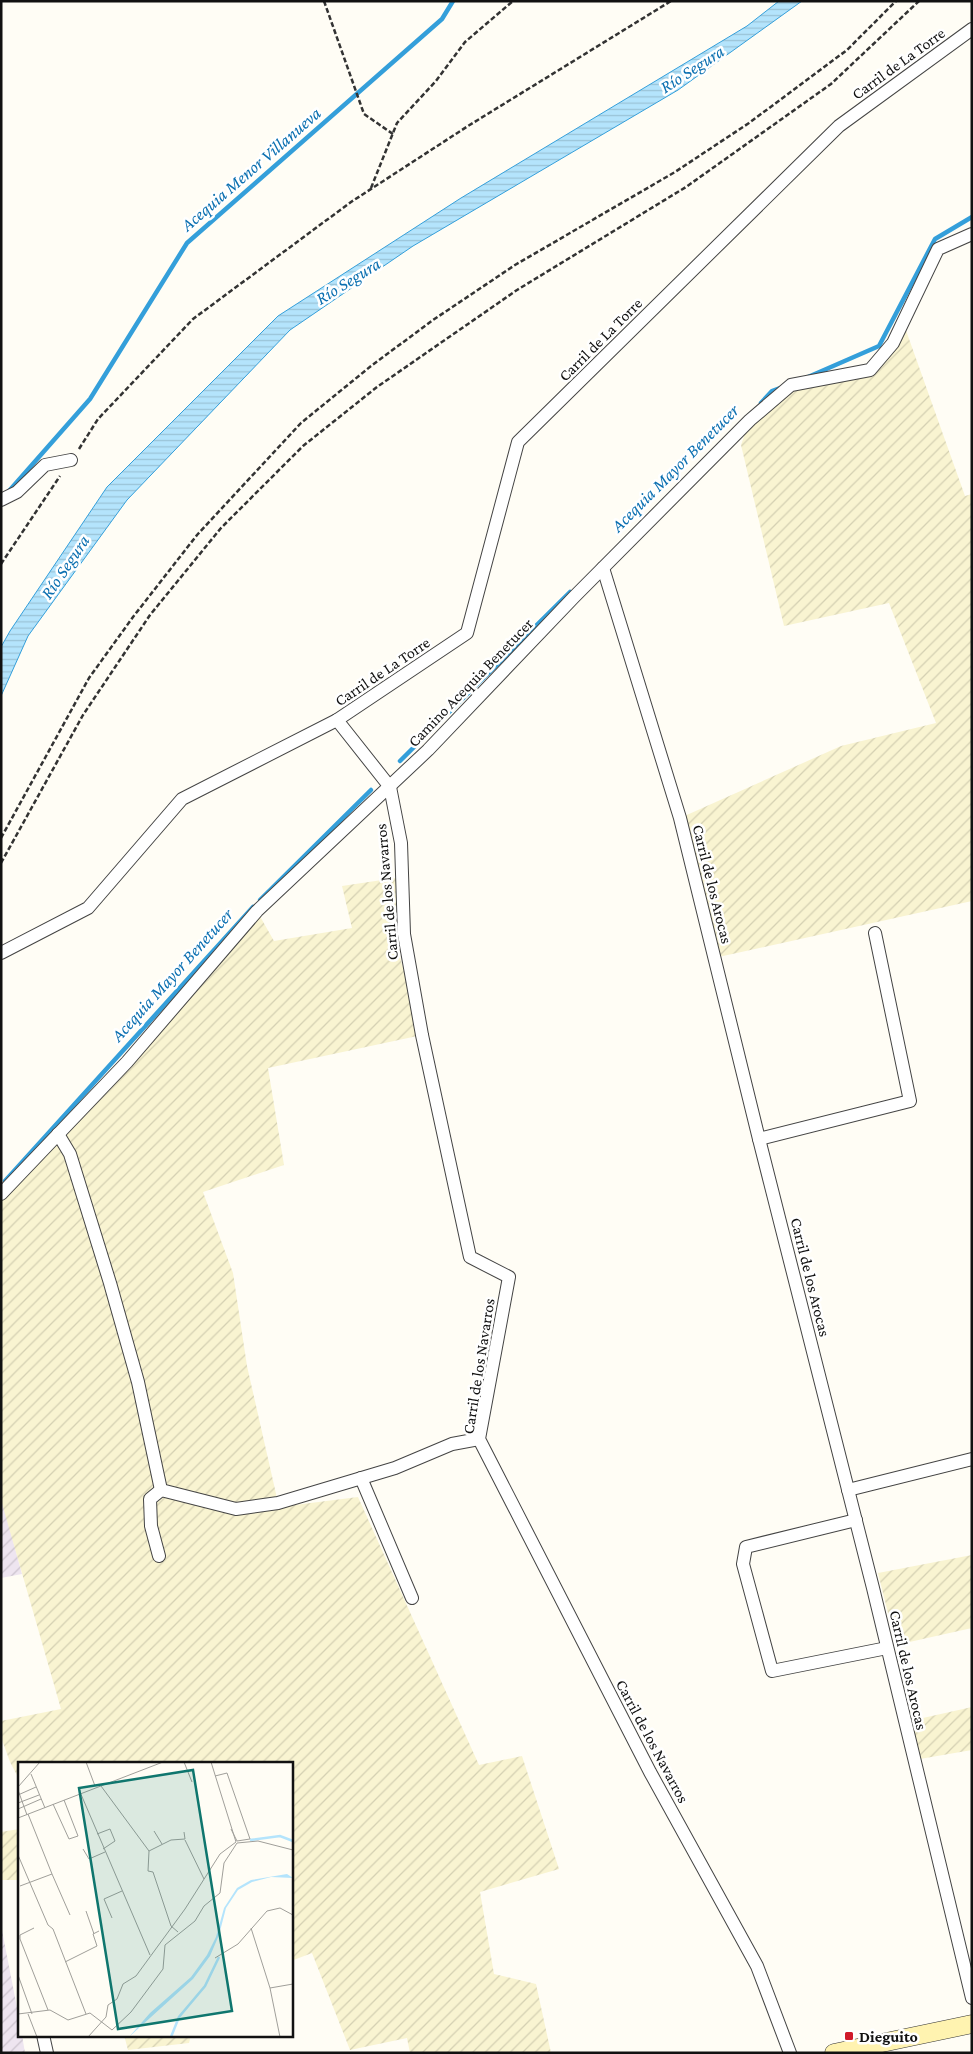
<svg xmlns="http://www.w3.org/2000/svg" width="973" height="2054" viewBox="0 0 973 2054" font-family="'Crimson Pro',serif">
<defs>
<pattern id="industrial-furrows" width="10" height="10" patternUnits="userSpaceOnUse" patternTransform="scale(1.25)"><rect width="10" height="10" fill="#eee5f0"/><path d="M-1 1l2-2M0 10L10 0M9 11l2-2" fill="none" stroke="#cbc3cd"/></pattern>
<pattern id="farmland-furrows" width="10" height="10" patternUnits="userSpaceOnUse" patternTransform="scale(1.25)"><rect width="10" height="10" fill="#f9f4d1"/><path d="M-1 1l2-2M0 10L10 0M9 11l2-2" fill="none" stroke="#d4d0b2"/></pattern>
<pattern id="water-rules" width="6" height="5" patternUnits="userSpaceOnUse" patternTransform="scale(1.25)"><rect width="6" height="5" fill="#b4e4fc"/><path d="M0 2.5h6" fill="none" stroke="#9ac3d7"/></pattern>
</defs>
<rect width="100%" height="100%" fill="#fffdf5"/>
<!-- industrial -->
<g fill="url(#industrial-furrows)">
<path d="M 1,1496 L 22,1574 L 1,1578 Z"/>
<path d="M 1,1925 L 19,2018 L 19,2035 L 22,2035 L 25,2053 L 1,2053 Z"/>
</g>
<!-- farmland -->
<g fill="url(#farmland-furrows)">
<path d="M 903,322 L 965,496 L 972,494 L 972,901 L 714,958 L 680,818 L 841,746 L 936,723 L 889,603 L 784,626 L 741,445 L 750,420 L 791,385 L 870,370 Z"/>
<path d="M 402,877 L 392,929 L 422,1035 L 268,1068 L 284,1165 L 203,1192 L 233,1273 L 247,1366 L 279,1507 L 358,1497 L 479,1765 L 522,1756 L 559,1869 L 480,1892 L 494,1974 L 536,1984 L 551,2053 L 410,2053 L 407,2038 L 350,2050 L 312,1953 L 291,1961 L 291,1763 L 19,1763 L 19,1779 L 10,1762 L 1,1737 L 1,1721 L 61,1709 L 1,1500 L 1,1195 L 257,911 L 274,941 L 352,928 L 342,886 Z"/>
<path d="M 972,1555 L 972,1628 L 896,1645 L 878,1573 Z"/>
<path d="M 972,1707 L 972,1750 L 914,1760 L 905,1722 Z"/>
<path d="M 19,1829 L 19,1880 L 1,1880 L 1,1832 Z"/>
<path d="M 124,2035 L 191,2035 L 189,2043 L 128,2050 Z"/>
</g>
<!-- water -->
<path fill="url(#water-rules)" stroke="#349fda" d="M 779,1 L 802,1 L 678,90 L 413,246 L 290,330 L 127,500 L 28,636 L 1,696 L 1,647 L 10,631 L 107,487 L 278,316 L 461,198 L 747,26 Z"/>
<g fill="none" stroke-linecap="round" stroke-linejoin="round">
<!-- stream -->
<g stroke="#349fda" stroke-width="4.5">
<path d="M 808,377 L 879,346 L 935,239 L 972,217"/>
<path d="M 761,403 L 772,391 L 780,388"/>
<path d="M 9,491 L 90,399 L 187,243 L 442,19 L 453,1"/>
<path d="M 400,761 L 570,592"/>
<path d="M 260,900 L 371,790"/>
<path d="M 5,1181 L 253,907"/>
</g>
<!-- street casing -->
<g stroke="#444" stroke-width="14">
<g id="street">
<path d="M 1,500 L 17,492 L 45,465 L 71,460"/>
<path d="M 603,568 L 680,818 L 759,1139 L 873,1588 L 972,1998"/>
<path d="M 337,720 L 390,787 L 401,843 L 404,934 L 422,1035 L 470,1257 L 509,1277 L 479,1439 L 650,1772 L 757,1966 L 790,2053"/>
<path d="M 1,953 L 88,908 L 182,799 L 337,720 L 467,633 L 518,442 L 839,126 L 972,29"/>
<path d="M 58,1134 L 70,1154 L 110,1283 L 138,1382 L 161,1490"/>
<path d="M 759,1139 L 910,1101 L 875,933"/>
<path d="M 1,1194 L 127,1062 L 257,911 L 428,750 L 574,597 L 750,420 L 791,385 L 870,370 L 893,343 L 938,249 L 972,234"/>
<path d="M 361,1478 L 412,1598"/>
<path d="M 848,1490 L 972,1459"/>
<path d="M 856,1520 L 746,1547 L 743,1564 L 772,1671 L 887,1648"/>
<path d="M 159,1556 L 151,1526 L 150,1499 L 161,1490 L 236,1509 L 278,1503 L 395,1468 L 452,1444 L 479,1439"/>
<path d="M 43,2035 L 47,2053"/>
</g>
</g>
<!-- secondary casing -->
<g stroke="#333" stroke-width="19">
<path id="secondary" d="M 834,2053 L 972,2024"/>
</g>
<!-- path -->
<g stroke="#333" stroke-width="2.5" stroke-dasharray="5 2.5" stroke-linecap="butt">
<path d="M 324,1 L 364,114 L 393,134"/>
<path d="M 371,188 L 397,123 L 436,81 L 465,42 L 513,1"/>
<path d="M 79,449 L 98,419 L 193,319 L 351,202 L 468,126 L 671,1"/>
<path d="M 1,564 L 60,476"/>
<path d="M 1,838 L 89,678 L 133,617 L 197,535 L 301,423 L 371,366 L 433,320 L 515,265 L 675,172 L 749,123 L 847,50 L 896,1"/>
<path d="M 1,863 L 83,715 L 150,615 L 221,528 L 303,446 L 377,387 L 517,290 L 686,187 L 831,84 L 919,1"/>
</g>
<!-- street -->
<use href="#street" stroke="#fff" stroke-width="12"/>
<!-- secondary -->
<use href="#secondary" stroke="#fff3b0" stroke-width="18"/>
</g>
<!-- markers -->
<rect fill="#d01a2a" stroke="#fff" stroke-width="2" x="844" y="2031" width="10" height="10" rx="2.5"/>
<g text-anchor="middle" stroke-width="5" stroke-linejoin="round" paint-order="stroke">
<!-- street labels -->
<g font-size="16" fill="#111" stroke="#fff">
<text transform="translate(898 63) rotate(-36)" y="6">Carril de La Torre</text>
<text transform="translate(600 339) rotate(-45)" y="6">Carril de La Torre</text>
<text transform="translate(382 671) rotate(-34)" y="6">Carril de La Torre</text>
<text transform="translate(470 682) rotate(-46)" y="6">Camino Acequia Benetucer</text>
<text transform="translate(713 884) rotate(76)" y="6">Carril de los Arocas</text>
<text transform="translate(386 892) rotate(-95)" y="6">Carril de los Navarros</text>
<text transform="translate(811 1277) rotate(76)" y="6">Carril de los Arocas</text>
<text transform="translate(478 1366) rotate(-81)" y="6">Carril de los Navarros</text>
<text transform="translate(909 1670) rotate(77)" y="6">Carril de los Arocas</text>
<text transform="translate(653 1741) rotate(62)" y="6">Carril de los Navarros</text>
</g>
<!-- poi labels -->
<g font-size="16" font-weight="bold" fill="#111" stroke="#fff" text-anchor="start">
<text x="859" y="2042">Dieguito</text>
</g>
<!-- water labels -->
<g font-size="18" font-style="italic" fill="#0c70b1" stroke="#fff">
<text transform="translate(692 69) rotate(-33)" y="6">Río Segura</text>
<text transform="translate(251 169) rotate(-41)" y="6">Acequia Menor Villanueva</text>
<text transform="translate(348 281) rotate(-32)" y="6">Río Segura</text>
<text transform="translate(675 468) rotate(-45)" y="6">Acequia Mayor Benetucer</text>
<text transform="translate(65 567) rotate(-56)" y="6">Río Segura</text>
<text transform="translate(172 975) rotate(-48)" y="6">Acequia Mayor Benetucer</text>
</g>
</g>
<!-- overview -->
<g transform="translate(18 1762)">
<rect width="275" height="275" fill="#fffdf5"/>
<path d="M 269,112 L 275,116 L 253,115 L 234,120 L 220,128 L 208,146 L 201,173 L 192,194 L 175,217 L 111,275 L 132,251 L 173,215 L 189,193 L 198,175 L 206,146 L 219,126 L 233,118 Z" fill="#b4e4fc"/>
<path fill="none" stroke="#b4e4fc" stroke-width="2.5" d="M 232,78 L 262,74 L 275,79M 153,275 L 161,255 L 187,224 L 201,195"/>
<path fill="none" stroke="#a09f9a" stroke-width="1" d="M 68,0 L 77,24M 166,0 L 174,20M 193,0 L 218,80M 13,12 L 27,46M 197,14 L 209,11 L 232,77 L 219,79 L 213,67M 83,24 L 131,89 L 130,109 L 135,110 L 153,164 L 160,170M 0,25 L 22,0M 0,28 L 9,53M 62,30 L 132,193M 0,33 L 18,25M 0,41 L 21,33M 35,42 L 51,77 L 60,74 L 46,38M 0,47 L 23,37M 0,56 L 145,0M 136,69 L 144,82M 79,72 L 92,67 L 97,79 L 85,87M 167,78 L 186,117M 219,81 L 240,79 L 275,88M 65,87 L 71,97 L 87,90M 131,89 L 153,78 L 167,77 L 166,70M 0,93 L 30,163 L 35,167 L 68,252M 34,112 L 52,153M 2,124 L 34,112 L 10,52M 68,149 L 76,172M 94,156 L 86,137 L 104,129M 16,166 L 2,173 L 2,177 L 30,248M 233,166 L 252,226M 197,196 L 220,182 L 249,149 L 262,146 L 275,153M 47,200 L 79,184 L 75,172 L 81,169M 0,213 L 14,252M 0,252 L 32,248 L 50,258 L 72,251 L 94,268 L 113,250 L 145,207 L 147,183 L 177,159 L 186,144 L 202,131 L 206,101 L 219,81M 10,252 L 19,275M 70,275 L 88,255 L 90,243 L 99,237 L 105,222 L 118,214 L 167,147 L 202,92 L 218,80M 262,275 L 252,226 L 275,222"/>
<path fill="#0f766e" fill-opacity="0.15" stroke="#0f766e" stroke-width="2.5" d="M 175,8 L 214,249 L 100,267 L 61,26 Z"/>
<rect width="275" height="275" fill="none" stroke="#111" stroke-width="2.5"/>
</g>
<!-- border -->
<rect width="973" height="2054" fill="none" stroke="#111111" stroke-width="5"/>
</svg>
